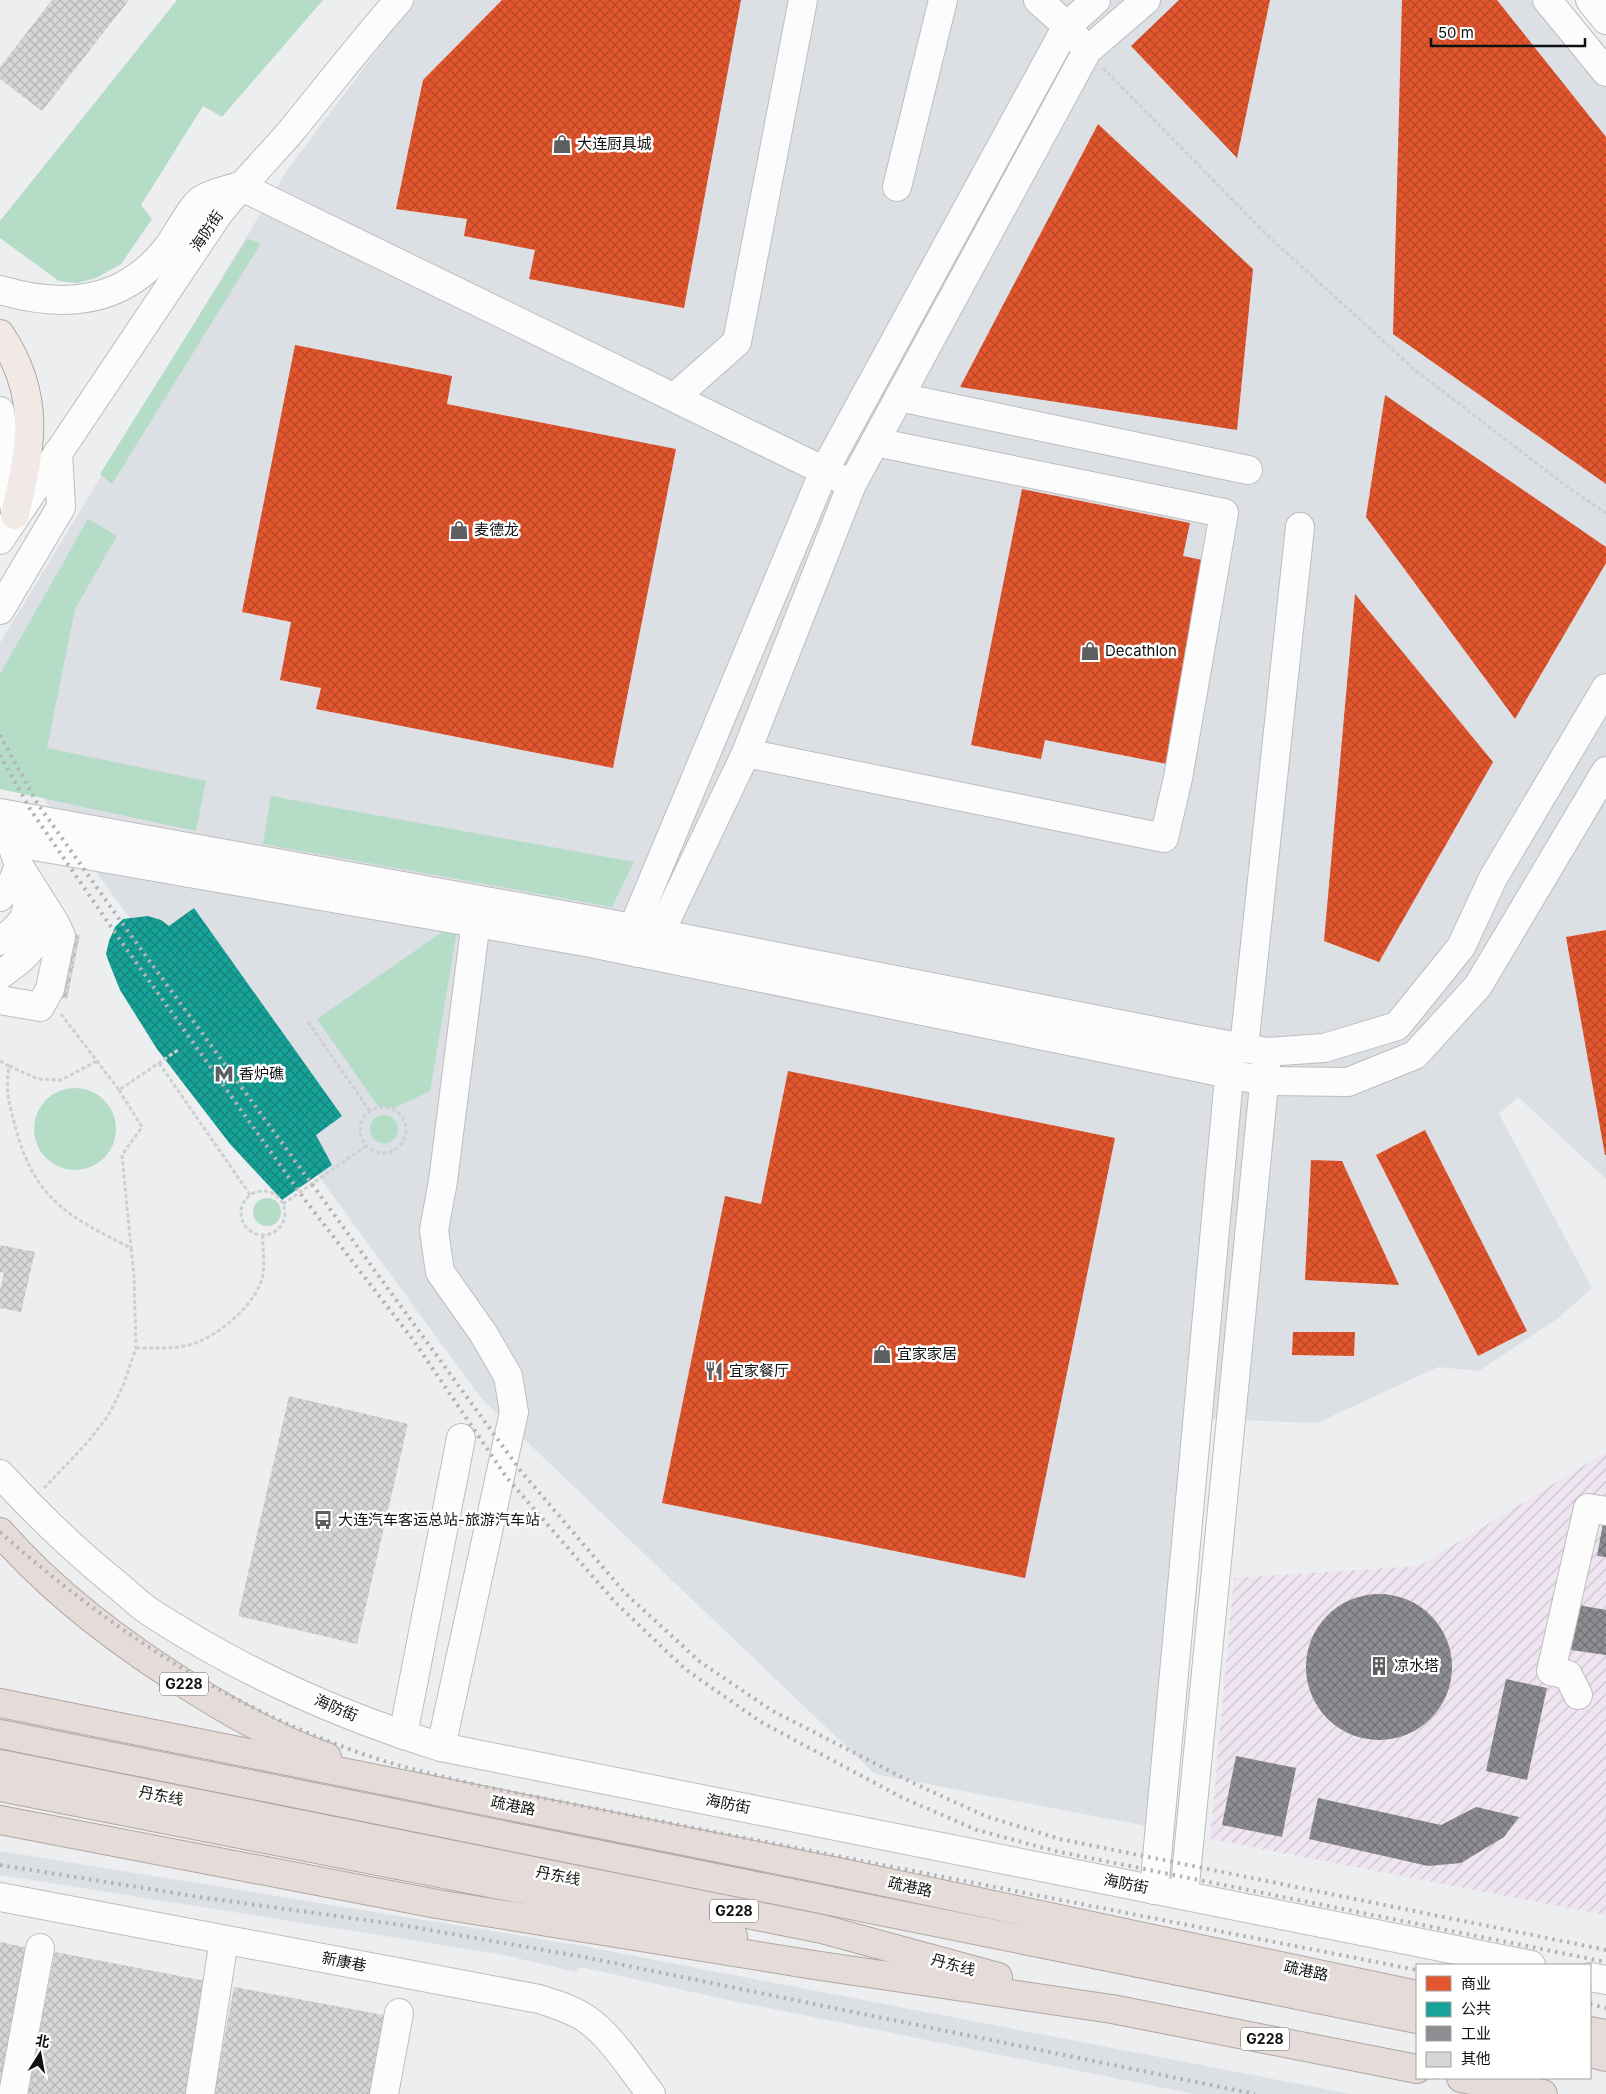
<svg xmlns="http://www.w3.org/2000/svg" width="1606" height="2094" viewBox="0 0 1606 2094" font-family="Inter,'Noto Sans SC',sans-serif">
<defs>
<pattern id="industrial-furrows" width="10" height="10" patternUnits="userSpaceOnUse" patternTransform="scale(1.25)"><rect width="10" height="10" fill="#eee5f0"/><path d="M-1 1l2-2M0 10L10 0M9 11l2-2" fill="none" stroke="#cbc3cd"/></pattern>
<pattern id="shops-cross-hatch" width="8" height="8" patternUnits="userSpaceOnUse" patternTransform="scale(1.25)"><rect width="8" height="8" fill="#e4572e"/><path d="M0 0l8 8M0 8l8-8" fill="none" stroke="#b74726"/></pattern>
<pattern id="public-cross-hatch" width="8" height="8" patternUnits="userSpaceOnUse" patternTransform="scale(1.25)"><rect width="8" height="8" fill="#17a398"/><path d="M0 0l8 8M0 8l8-8" fill="none" stroke="#13837b"/></pattern>
<pattern id="industry-cross-hatch" width="8" height="8" patternUnits="userSpaceOnUse" patternTransform="scale(1.25)"><rect width="8" height="8" fill="#8d8d92"/><path d="M0 0l8 8M0 8l8-8" fill="none" stroke="#727276"/></pattern>
<pattern id="building-cross-hatch" width="8" height="8" patternUnits="userSpaceOnUse" patternTransform="scale(1.25)"><rect width="8" height="8" fill="#d5d6d7"/><path d="M0 0l8 8M0 8l8-8" fill="none" stroke="#b6b7b8"/></pattern>
</defs>
<rect width="100%" height="100%" fill="#edeeef"/>
<!-- built -->
<g fill="#dcdfe4">
<path d="M 415,0 L 1560,0 L 1606,52 L 1606,1179 L 1518,1097 L 1499,1114 L 1592,1288 L 1557,1319 L 1479,1371 L 1438,1367 L 1317,1423 L 1207,1419 L 1151,1827 L 875,1774 L 481,1398 L 50,809 L 0,703 L 0,643 L 287,170 Z"/>
<path d="M 0,1851 L 583,1946 L 1351,2094 L 1194,2094 L 733,2001 L 581,1967 L 576,1972 L 499,1954 L 0,1875 Z"/>
</g>
<!-- industrial -->
<path fill="url(#industrial-furrows)" d="M 1606,1452 L 1606,1915 L 1210,1839 L 1234,1578 L 1419,1566 Z"/>
<!-- grass -->
<g fill="#b4dcc6">
<path d="M 177,0 L 323,0 L 222,117 L 203,106 L 141,205 L 152,219 L 121,264 L 96,278 L 77,283 L 59,281 L 0,238 L 0,221 Z"/>
<path d="M 247,239 L 261,243 L 112,484 L 100,474 Z"/>
<path d="M 88,519 L 117,536 L 75,609 L 47,748 L 206,781 L 196,831 L 0,789 L 0,674 Z"/>
<path d="M 271,796 L 634,862 L 612,907 L 263,844 Z"/>
<path d="M 448,928 L 457,931 L 430,1091 L 394,1108 L 378,1106 L 317,1019 Z"/>
<circle cx="75" cy="1129" r="41"/>
<circle cx="384" cy="1129" r="14"/>
<circle cx="267" cy="1212" r="14"/>
</g>
<!-- shops -->
<g fill="url(#shops-cross-hatch)">
<path d="M 502,0 L 741,0 L 684,308 L 529,279 L 535,250 L 464,236 L 467,219 L 396,209 L 423,80 Z"/>
<path d="M 1179,0 L 1270,0 L 1237,158 L 1131,46 Z"/>
<path d="M 1402,0 L 1497,0 L 1606,137 L 1606,484 L 1393,334 Z"/>
<path d="M 1098,124 L 1253,269 L 1237,430 L 960,387 Z"/>
<path d="M 295,345 L 452,376 L 447,404 L 676,449 L 613,768 L 316,709 L 321,688 L 280,680 L 291,622 L 242,612 Z"/>
<path d="M 1385,395 L 1606,547 L 1606,563 L 1515,719 L 1366,517 Z"/>
<path d="M 1022,489 L 1190,523 L 1183,556 L 1207,561 L 1167,764 L 1045,740 L 1041,759 L 971,745 Z"/>
<path d="M 1355,594 L 1493,762 L 1379,962 L 1324,941 Z"/>
<path d="M 1606,930 L 1606,1155 L 1605,1155 L 1566,937 Z"/>
<path d="M 788,1071 L 1115,1138 L 1025,1578 L 662,1503 L 725,1196 L 761,1204 Z"/>
<path d="M 1425,1130 L 1527,1331 L 1478,1356 L 1376,1155 Z"/>
<path d="M 1311,1160 L 1342,1161 L 1399,1285 L 1305,1280 Z"/>
<path d="M 1293,1332 L 1355,1332 L 1354,1356 L 1292,1355 Z"/>
</g>
<!-- public -->
<path fill="url(#public-cross-hatch)" d="M 194,908 L 342,1116 L 316,1135 L 332,1165 L 282,1200 L 230,1144 L 157,1049 L 120,990 L 110,965 L 106,954 L 109,941 L 115,927 L 123,919 L 148,916 L 161,920 L 169,926 Z"/>
<!-- industry -->
<g fill="url(#industry-cross-hatch)">
<path d="M 1604,1518 L 1606,1518 L 1606,1557 L 1597,1556 Z"/>
<circle cx="1379" cy="1667" r="73"/>
<path d="M 1578,1605 L 1606,1610 L 1606,1655 L 1571,1650 Z"/>
<path d="M 1506,1679 L 1547,1688 L 1527,1780 L 1486,1771 Z"/>
<path d="M 1236,1756 L 1296,1768 L 1282,1837 L 1222,1825 Z"/>
<path d="M 1318,1798 L 1441,1825 L 1476,1807 L 1519,1817 L 1504,1837 L 1461,1863 L 1428,1866 L 1309,1839 Z"/>
</g>
<!-- building -->
<g fill="url(#building-cross-hatch)">
<path d="M 52,0 L 129,0 L 42,111 L 0,79 L 0,67 Z"/>
<path d="M 66,932 L 80,935 L 67,999 L 53,996 Z"/>
<path d="M 0,1245 L 35,1252 L 21,1312 L 0,1308 L 0,1290 L 4,1273 L 0,1272 Z"/>
<path d="M 289,1396 L 408,1424 L 357,1644 L 238,1616 Z"/>
<path d="M 0,1942 L 28,1948 L 0,2089 Z"/>
<path d="M 55,1952 L 211,1982 L 189,2094 L 27,2094 Z"/>
<path d="M 234,1987 L 389,2016 L 375,2094 L 214,2094 Z"/>
</g>
<g fill="none" stroke-linecap="round" stroke-linejoin="round">
<!-- minor casing -->
<g stroke="#bdbdbe" stroke-width="30">
<g id="minor">
<path d="M 1038,0 L 1067,26 L 1078,40"/>
<path d="M 1096,0 L 1067,26 L 824,471 L 633,928 L 638,953 L 660,933 L 746,753 L 852,484 L 1087,51 L 1146,0"/>
<path d="M 1547,0 L 1606,72"/>
<path d="M 1590,0 L 1606,20"/>
<path d="M 240,186 L 841,479"/>
<path d="M 897,187 L 943,0"/>
<path d="M 0,290 C 64,309 124,304 168,247 C 176,236 192,206 201,200 C 211,193 228,190 240,186"/>
<path d="M 675,397 L 737,342 L 803,0"/>
<path d="M 899,397 L 1248,470"/>
<path d="M 0,411 L 15,511"/>
<path d="M 0,540 L 219,213 C 242,184 268,158 292,130 C 328,86 362,42 399,0"/>
<path d="M 0,610 L 61,507 L 58,452"/>
<path d="M 746,753 L 1164,838 L 1178,778 L 1224,513 L 875,442"/>
<path d="M 0,813 L 596,921 L 1195,1039 L 1267,1052 L 1324,1048 L 1397,1026 L 1461,947 L 1493,878 L 1606,688"/>
<path d="M 0,840 L 591,943 L 1264,1081 L 1348,1082 L 1415,1055 L 1478,986 L 1606,771"/>
<path d="M 0,897 L 12,883 L 19,866"/>
<path d="M 0,941 C 25,924 31,913 25,883"/>
<path d="M 0,975 C 29,954 44,943 42,904"/>
<path d="M 0,1000 L 40,1007 L 50,989 L 61,936 L 55,923 L 19,866 L 6,827"/>
<path d="M 1244,1047 L 1300,527"/>
<path d="M 0,1474 C 36,1513 74,1550 115,1583 C 127,1593 138,1604 150,1612 C 239,1670 340,1716 441,1747 L 1531,1965"/>
<path d="M 1578,1695 L 1568,1675 L 1551,1671 L 1588,1508 L 1606,1511"/>
<path d="M 403,1735 L 461,1438"/>
<path d="M 441,1747 L 514,1412 L 508,1376 L 483,1333 L 440,1272 L 434,1230 L 443,1181 L 478,905"/>
<path d="M 1154,1890 L 1231,1056"/>
<path d="M 1184,1895 L 1266,1064"/>
<path d="M 0,1897 L 539,1999 C 555,2004 571,2009 585,2018 C 612,2036 631,2069 651,2094"/>
<path d="M 1590,1977 L 1606,1980"/>
<path d="M 13,2094 L 40,1948"/>
<path d="M 200,2094 L 224,1940"/>
<path d="M 384,2094 L 399,2013"/>
</g>
</g>
<!-- major casing -->
<g stroke="#b2a6a3" stroke-width="30">
<path id="major" d="M 0,334 C 42,397 31,446 15,515"/>
</g>
<!-- highway casing -->
<g stroke="#b2a6a3" stroke-width="30">
<g id="highway">
<path d="M 0,1532 C 56,1596 126,1648 198,1692 C 238,1717 281,1741 327,1757"/>
<path d="M 0,1703 L 833,1871 L 1417,1995"/>
<path d="M 0,1734 L 1417,2019"/>
<path d="M 0,1764 L 822,1929 L 998,1977"/>
<path d="M 0,1787 L 658,1916 L 733,1936"/>
<path d="M 0,1820 L 437,1904 L 814,1965 L 1112,2009 L 1417,2069"/>
<path d="M 1590,2031 L 1606,2034"/>
<path d="M 1590,2053 L 1606,2057"/>
<path d="M 1461,2078 L 1543,2094"/>
</g>
</g>
<!-- path -->
<g stroke="#cecfcf" stroke-width="3" stroke-dasharray="4 2.5" stroke-linecap="butt">
<path d="M 1103,68 L 1267,235 L 1415,370 L 1569,488 L 1606,513"/>
<path d="M 61,1014 L 119,1090 L 178,1050"/>
<path d="M 308,1022 L 370,1111"/>
<path d="M 0,1061 L 9,1066 C 5,1091 9,1104 16,1129 C 35,1200 69,1217 131,1248 L 134,1275 L 136,1348 L 123,1386 L 108,1416 L 87,1443 L 44,1488"/>
<path d="M 159,1063 L 251,1196"/>
<path d="M 9,1066 L 38,1079 L 61,1080 L 97,1061"/>
<path d="M 119,1090 L 142,1127 L 122,1155 L 131,1248"/>
<circle cx="383" cy="1130" r="23"/>
<circle cx="263" cy="1213" r="22"/>
<path d="M 283,1204 L 366,1146"/>
<path d="M 136,1348 C 154,1348 172,1349 189,1345 C 217,1338 260,1302 263,1273 C 265,1260 262,1248 263,1235"/>
</g>
<!-- minor -->
<use href="#minor" stroke="#fcfcfd" stroke-width="28"/>
<!-- major -->
<use href="#major" stroke="#f0e9e6" stroke-width="28"/>
<!-- highway -->
<use href="#highway" stroke="#e5dbd8" stroke-width="28"/>
<!-- rail -->
<g stroke="#b3b3b4" stroke-width="4" stroke-dasharray="2.5 5" stroke-linecap="butt">
<path d="M 0,735 L 37,803 L 127,930 L 520,1470 L 625,1593 L 699,1661 L 771,1710 L 911,1782 L 985,1816 L 1060,1839 L 1606,1950"/>
<path d="M 0,755 L 30,809 L 118,937 L 305,1200 L 414,1341 L 507,1478 L 615,1602 L 685,1669 L 761,1722 L 903,1798 L 977,1830 L 1055,1851 L 1606,1962"/>
<path d="M 0,1532 C 110,1630 236,1713 378,1759 C 412,1770 446,1777 481,1786 L 1417,1970"/>
<path d="M 0,1865 L 206,1898 L 395,1924 L 584,1957 L 1255,2094"/>
<path d="M 1590,2004 L 1606,2008"/>
</g>
</g>
<!-- icons -->
<defs>
<g id="shop-bare" transform="scale(1.5)"><path d="M-5-2.5h2.3a2.7 3.5 0 0 1 5.4 0H5L5.5 6h-11ZM-1.5-2.5h3a1.5 2.3 0 0 0-3 0Z" fill="#5d5e5f" stroke="#fff" stroke-width="2.5" paint-order="stroke"/></g>
<g id="metro-bare" transform="scale(1.5)"><path d="M-5.5 5V-5H-3L0 0L3-5H5.5V5H3V-.5L0 4L-3-.5V5Z" fill="#5d5e5f" stroke="#fff" stroke-width="2.5" paint-order="stroke"/></g>
<g id="restaurant-bare" transform="scale(1.5)"><path d="M-5-6h1v4h1v-4h1v4h1v-4h1v5L-1.5 .5V6h-2V.5L-5-1ZM5-6V6H3V1.5H1.5Q1.5-4 5-6Z" fill="#5d5e5f" stroke="#fff" stroke-width="2.5" paint-order="stroke"/></g>
<g id="bus-bare" transform="scale(1.5)"><path d="M-5-6H5V4H4V6H2V4H-2V6H-4V4H-5ZM-3.5-4V0h7V-4ZM-3.5 1.2v1.5H-2V1.2ZM2 1.2v1.5H3.5V1.2Z" fill="#5d5e5f" stroke="#fff" stroke-width="2.5" paint-order="stroke"/></g>
<g id="building-bare" transform="scale(1.5)"><path d="M-4-6H4V6H1V3H-1V6H-4ZM-2.5-4.3h1.7v1.8h-1.7ZM.8-4.3h1.7v1.8H.8ZM-2.5-1h1.7V.8h-1.7ZM.8-1h1.7V.8H.8Z" fill="#5d5e5f" stroke="#fff" stroke-width="2.5" paint-order="stroke"/></g>
</defs>
<g fill-rule="evenodd">
<use href="#shop-bare" x="562" y="144"/>
<use href="#shop-bare" x="459" y="530"/>
<use href="#shop-bare" x="1090" y="651"/>
<use href="#metro-bare" x="224" y="1074"/>
<use href="#shop-bare" x="882" y="1354"/>
<use href="#restaurant-bare" x="714" y="1371"/>
<use href="#bus-bare" x="323" y="1520"/>
<use href="#building-bare" x="1379" y="1666"/>
</g>
<g text-anchor="middle" stroke-width="5" stroke-linejoin="round" paint-order="stroke">
<!-- shield labels -->
<g fill="#fff" stroke="#585858" stroke-width="1">
<rect x="160" y="1672.5" width="48" height="23" rx="4"/>
<rect x="710" y="1899.5" width="48" height="23" rx="4"/>
<rect x="1241" y="2027.5" width="48" height="23" rx="4"/>
</g>
<g font-size="14" font-weight="bold" fill="#101111">
<text x="184" y="1689">G228</text>
<text x="734" y="1916">G228</text>
<text x="1265" y="2044">G228</text>
</g>
<!-- poi labels -->
<g font-size="15" fill="#101111" stroke="#fff" text-anchor="start">
<text x="577" y="149">大连厨具城</text>
<text x="474" y="535">麦德龙</text>
<text x="1105" y="656">Decathlon</text>
<text x="239" y="1079">香炉礁</text>
<text x="897" y="1359">宜家家居</text>
<text x="729" y="1376">宜家餐厅</text>
<text x="338" y="1525">大连汽车客运总站-旅游汽车站</text>
<text x="1394" y="1671">凉水塔</text>
</g>
<!-- street labels -->
<g font-size="15" fill="#101111" stroke="#fff">
<text transform="translate(207 231) rotate(-56)" y="5">海防街</text>
<text transform="translate(336 1708) rotate(23)" y="5">海防街</text>
<text transform="translate(161 1796) rotate(11)" y="5">丹东线</text>
<text transform="translate(728 1804) rotate(11)" y="5">海防街</text>
<text transform="translate(513 1806) rotate(11)" y="5">疏港路</text>
<text transform="translate(558 1876) rotate(11)" y="5">丹东线</text>
<text transform="translate(1126 1884) rotate(11)" y="5">海防街</text>
<text transform="translate(910 1887) rotate(12)" y="5">疏港路</text>
<text transform="translate(344 1962) rotate(11)" y="5">新康巷</text>
<text transform="translate(953 1965) rotate(15)" y="5">丹东线</text>
<text transform="translate(1306 1971) rotate(12)" y="5">疏港路</text>
</g>
</g>
<!-- legend -->
<rect x="1416" y="1964" width="175" height="115" fill="#ffffff" stroke="#9fa0a0"/>
<rect x="1426" y="1976" width="25" height="15" fill="#e4572e" stroke="#9fa0a0"/>
<text x="1461" y="1989" font-size="15" fill="#101111">商业</text>
<rect x="1426" y="2002" width="25" height="15" fill="#17a398" stroke="#9fa0a0"/>
<text x="1461" y="2014" font-size="15" fill="#101111">公共</text>
<rect x="1426" y="2026" width="25" height="15" fill="#8d8d92" stroke="#9fa0a0"/>
<text x="1461" y="2039" font-size="15" fill="#101111">工业</text>
<rect x="1426" y="2052" width="25" height="15" fill="#d5d6d7" stroke="#9fa0a0"/>
<text x="1461" y="2064" font-size="15" fill="#101111">其他</text>
<!-- north arrow -->
<g transform="translate(40 2054) rotate(11)" stroke="#ffffff" stroke-width="4" paint-order="stroke">
<path d="M0-4L9 19L0 12L-9 19Z" fill="#101111"/>
<text y="-8" font-size="14" font-weight="bold" text-anchor="middle" fill="#101111">北</text>
</g>
<!-- scale -->
<path d="M1431 38v8h154v-8" fill="none" stroke="#101111" stroke-width="2.5"/>
<text x="1438" y="38" font-size="15" fill="#101111" stroke="#ffffff" stroke-width="4" paint-order="stroke">50 m</text>
</svg>
